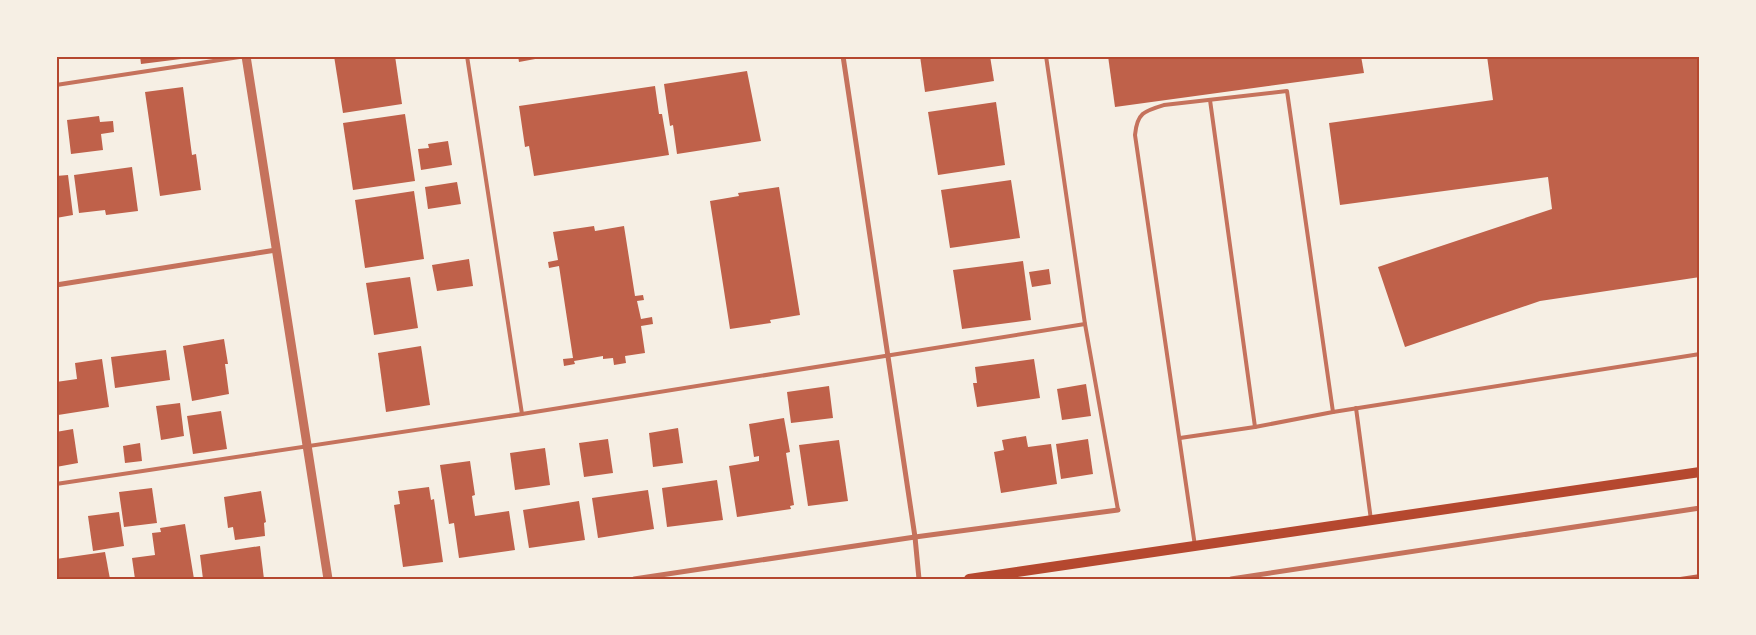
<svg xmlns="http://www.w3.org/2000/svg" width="1756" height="635" viewBox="0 0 1756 635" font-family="'IBM Plex Sans',sans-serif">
<rect width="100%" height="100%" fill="#f6efe4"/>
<!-- building -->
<g fill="#bf614a">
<path d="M 140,56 L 180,56 L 181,59 L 141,64 Z"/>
<path d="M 334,56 L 395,56 L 402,104 L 343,113 Z"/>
<path d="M 518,56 L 546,56 L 546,57 L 519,62 Z"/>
<path d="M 920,56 L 990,56 L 994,81 L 925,92 Z"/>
<path d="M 1108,56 L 1361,56 L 1364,73 L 1115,107 Z"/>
<path d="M 1487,56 L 1700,56 L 1700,277 L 1540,301 L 1405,347 L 1378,267 L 1552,209 L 1548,177 L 1340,205 L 1329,123 L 1493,100 Z"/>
<path d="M 747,71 L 761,141 L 677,154 L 673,125 L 670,126 L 664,84 Z"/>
<path d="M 655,86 L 659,114 L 662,114 L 669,155 L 534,176 L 529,146 L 525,147 L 519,106 Z"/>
<path d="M 183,87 L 192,155 L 196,154 L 201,190 L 160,196 L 145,92 Z"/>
<path d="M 996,102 L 1005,165 L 938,175 L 928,112 Z"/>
<path d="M 405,114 L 415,181 L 353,190 L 343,123 Z"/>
<path d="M 99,116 L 100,122 L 113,121 L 114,132 L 101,134 L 103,150 L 71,154 L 67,120 Z"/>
<path d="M 448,141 L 452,165 L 421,170 L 418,149 L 429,148 L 428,144 Z"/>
<path d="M 132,167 L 138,211 L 106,215 L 105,210 L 79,213 L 74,175 Z"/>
<path d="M 68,175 L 73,215 L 56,218 L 56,176 Z"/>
<path d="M 1011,180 L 1020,238 L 950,248 L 941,190 Z"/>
<path d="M 457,182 L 461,204 L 428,209 L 425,187 Z"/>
<path d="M 779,187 L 800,315 L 770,320 L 771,323 L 730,329 L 710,201 L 739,196 L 738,193 Z"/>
<path d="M 414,191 L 424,259 L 365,268 L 355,200 Z"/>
<path d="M 594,226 L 595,231 L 624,226 L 635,296 L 643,295 L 644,300 L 637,301 L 641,319 L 652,317 L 653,324 L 641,326 L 645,353 L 625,356 L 626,363 L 614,365 L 613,358 L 603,359 L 603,356 L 574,361 L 575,364 L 564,366 L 563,359 L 573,358 L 559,266 L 549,268 L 548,262 L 558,260 L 553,232 Z"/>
<path d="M 469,259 L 473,286 L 437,291 L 432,265 Z"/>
<path d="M 1023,261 L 1031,320 L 962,329 L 953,270 Z"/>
<path d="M 1049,269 L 1051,284 L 1032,287 L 1029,272 Z"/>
<path d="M 410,277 L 418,328 L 374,335 L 366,283 Z"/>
<path d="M 224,339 L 228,364 L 225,364 L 229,394 L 192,401 L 183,346 Z"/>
<path d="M 421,346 L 430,405 L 386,412 L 378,353 Z"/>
<path d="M 166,350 L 170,380 L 115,388 L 111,357 Z"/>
<path d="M 102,359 L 109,407 L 58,415 L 56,382 L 77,379 L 75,363 Z"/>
<path d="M 1034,359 L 1040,398 L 977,407 L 973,383 L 977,383 L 975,367 Z"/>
<path d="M 1086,384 L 1091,416 L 1062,420 L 1057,389 Z"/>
<path d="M 829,386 L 833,418 L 791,423 L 787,392 Z"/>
<path d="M 180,403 L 184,436 L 161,440 L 156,406 Z"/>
<path d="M 221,411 L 227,449 L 193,454 L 187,416 Z"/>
<path d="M 784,418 L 790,452 L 786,453 L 794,505 L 790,506 L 791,509 L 737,517 L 729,466 L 759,461 L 759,456 L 754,457 L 749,424 Z"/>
<path d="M 678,428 L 683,463 L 653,467 L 649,433 Z"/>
<path d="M 73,429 L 78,463 L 56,467 L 56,432 Z"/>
<path d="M 1026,436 L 1028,447 L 1051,444 L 1057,484 L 1001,493 L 994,452 L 1004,450 L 1002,440 Z"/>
<path d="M 608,439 L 613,473 L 584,477 L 579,443 Z"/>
<path d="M 1088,439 L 1093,474 L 1061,479 L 1056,444 Z"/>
<path d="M 839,440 L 848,501 L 808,506 L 799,445 Z"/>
<path d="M 140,443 L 142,461 L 125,463 L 123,446 Z"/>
<path d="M 545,448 L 550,485 L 515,490 L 510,453 Z"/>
<path d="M 470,461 L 475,495 L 472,496 L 475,516 L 509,511 L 515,550 L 459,558 L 454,523 L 449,524 L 440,465 Z"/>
<path d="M 717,480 L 723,520 L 667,527 L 662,488 Z"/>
<path d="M 429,487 L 431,500 L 434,499 L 443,562 L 403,567 L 394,505 L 400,504 L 398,491 Z"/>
<path d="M 152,488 L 157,523 L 124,527 L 119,492 Z"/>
<path d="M 648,490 L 654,529 L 598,538 L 592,498 Z"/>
<path d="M 261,491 L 266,522 L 264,523 L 265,536 L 235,540 L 233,527 L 228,528 L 224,497 Z"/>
<path d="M 579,501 L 585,540 L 529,548 L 523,510 Z"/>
<path d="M 119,512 L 124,546 L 93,551 L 88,516 Z"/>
<path d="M 185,524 L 194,579 L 135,579 L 132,558 L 155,555 L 152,533 L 161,532 L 160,528 Z"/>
<path d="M 260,546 L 264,579 L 203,579 L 200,555 Z"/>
<path d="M 105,552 L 110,579 L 56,579 L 56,559 Z"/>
<path d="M 1700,574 L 1700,579 L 1681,579 L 1680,577 Z"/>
</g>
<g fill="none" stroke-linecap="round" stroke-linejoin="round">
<!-- service -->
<g stroke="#c5725c" stroke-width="4">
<path d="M 467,56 L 522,414"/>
<path d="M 1046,56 L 1085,324 L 1118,510"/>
<path d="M 56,85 L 246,56"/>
<path d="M 1210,100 L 1255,427"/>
<path d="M 1356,408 L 1371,520"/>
<path d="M 1180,438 L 1255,427 L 1333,412"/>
<path d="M 56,484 L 522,414 L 1085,324"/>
<path d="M 1195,546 L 1135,135 C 1137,113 1144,111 1164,105 L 1287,91 L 1333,412 L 1700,354"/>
</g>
<!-- minor -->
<g stroke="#c5725c" stroke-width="5">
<path d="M 843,56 L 915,537 L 919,579"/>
<path d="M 56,285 L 276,250"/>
<path d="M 634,579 L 915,537 L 1118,510"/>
<path d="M 1231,579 L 1700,508"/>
</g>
<!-- tertiary -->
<path stroke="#c5725c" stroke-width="9" d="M 246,56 L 328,579"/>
<!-- secondary -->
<path stroke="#b5482f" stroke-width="10" d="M 969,579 L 1700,472"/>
</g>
<!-- border -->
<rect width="1756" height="635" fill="none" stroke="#f6efe4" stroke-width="115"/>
<rect x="58" y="58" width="1640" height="520" fill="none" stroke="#b5482f" stroke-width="2"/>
</svg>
